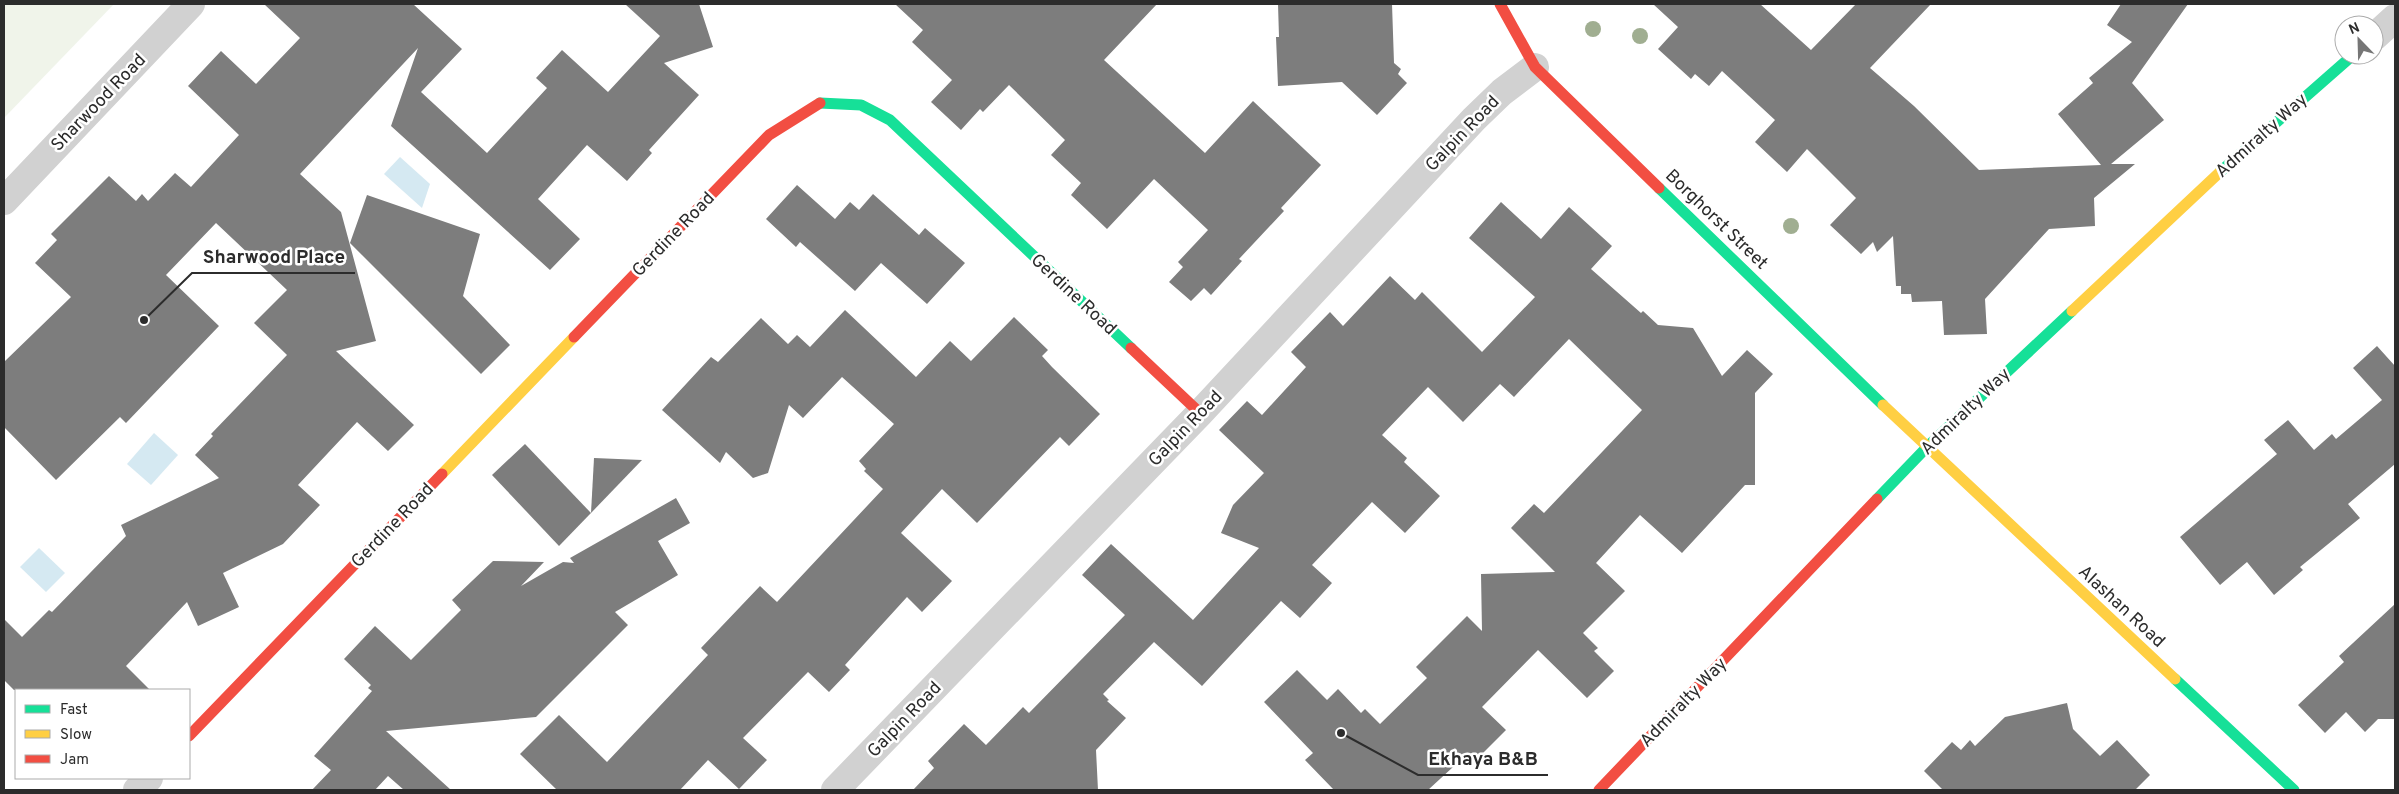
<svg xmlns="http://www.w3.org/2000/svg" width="2399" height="794" viewBox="0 0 2399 794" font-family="Overpass,sans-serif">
<rect width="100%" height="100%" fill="#fff"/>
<!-- green -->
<path fill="#f0f4ea" d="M 4,4 L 114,4 L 4,118 Z"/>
<!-- water -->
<g fill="#d5e9f2">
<path d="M 400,157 L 430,184 L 422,208 L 384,174 Z"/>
<path d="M 154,433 L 178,455 L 151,485 L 127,464 Z"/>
<path d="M 39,548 L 65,573 L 46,592 L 20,567 Z"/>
</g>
<!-- building -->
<g fill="#7d7d7d">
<path d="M 264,4 L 413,4 L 462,49 L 421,92 L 487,153 L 547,88 L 536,78 L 562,50 L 608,92 L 660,36 L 625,4 L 699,4 L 713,47 L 664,63 L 699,95 L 649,150 L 652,153 L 627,181 L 587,145 L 538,199 L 580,239 L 550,270 L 391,126 L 418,48 L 300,174 L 341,212 L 376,341 L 336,351 L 414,425 L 388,451 L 357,422 L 298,485 L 320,505 L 283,544 L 223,573 L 239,607 L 198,626 L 187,602 L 126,666 L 150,690 L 14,690 L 4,680 L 4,619 L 22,637 L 49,610 L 52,612 L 126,536 L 121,525 L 219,478 L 195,455 L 213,436 L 211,434 L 287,355 L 254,323 L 287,290 L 216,223 L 166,275 L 219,326 L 126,423 L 120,417 L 56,480 L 4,427 L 4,362 L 71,297 L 35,263 L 57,240 L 51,234 L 109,176 L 136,201 L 142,194 L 148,201 L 175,173 L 191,187 L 239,135 L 188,86 L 221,51 L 256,84 L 300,38 Z"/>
<path d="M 895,4 L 1157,4 L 1104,60 L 1205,153 L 1253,101 L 1321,165 L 1281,208 L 1284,211 L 1239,259 L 1242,261 L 1211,295 L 1204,288 L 1191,301 L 1169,282 L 1183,267 L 1178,262 L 1208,230 L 1154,179 L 1107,229 L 1071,195 L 1081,183 L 1051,155 L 1065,140 L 1009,85 L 983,112 L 980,109 L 961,130 L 931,102 L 952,80 L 912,42 L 923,30 Z"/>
<path d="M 1278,4 L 1392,4 L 1394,63 L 1401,69 L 1398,74 L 1407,83 L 1377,115 L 1342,82 L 1278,86 L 1276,37 L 1279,37 Z"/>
<path d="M 1653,4 L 1760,4 L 1811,50 L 1856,4 L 1931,4 L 1870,68 L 1914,106 L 1979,170 L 2101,165 L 2058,114 L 2093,83 L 2089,78 L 2132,42 L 2107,25 L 2121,4 L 2188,4 L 2132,83 L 2164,120 L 2111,164 L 2135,164 L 2094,198 L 2095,226 L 2049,229 L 1985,299 L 1987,334 L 1944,335 L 1942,301 L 1912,302 L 1911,294 L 1901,294 L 1901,286 L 1896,286 L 1893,236 L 1877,252 L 1873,242 L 1861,254 L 1830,225 L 1856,198 L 1807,149 L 1787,172 L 1755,142 L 1775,120 L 1722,71 L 1709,86 L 1695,74 L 1691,79 L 1658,49 L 1678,27 Z"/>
<path d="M 797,185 L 835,219 L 850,202 L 859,210 L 873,194 L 919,235 L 925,228 L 965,263 L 927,304 L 881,263 L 855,291 L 800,242 L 796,247 L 766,219 Z"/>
<path d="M 367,195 L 480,234 L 463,296 L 510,345 L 481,374 L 350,243 Z"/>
<path d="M 1501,202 L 1541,239 L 1569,207 L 1612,246 L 1591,269 L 1641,313 L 1643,311 L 1658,325 L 1693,328 L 1722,376 L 1747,350 L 1773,374 L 1755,393 L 1755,485 L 1745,485 L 1682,553 L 1640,515 L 1596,563 L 1625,591 L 1583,633 L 1598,648 L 1594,651 L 1614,671 L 1587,698 L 1538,650 L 1482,707 L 1506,730 L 1473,763 L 1465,756 L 1428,790 L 1334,790 L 1305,760 L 1313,753 L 1264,702 L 1297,670 L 1327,700 L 1338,689 L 1361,713 L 1365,709 L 1380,724 L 1427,678 L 1416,667 L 1467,616 L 1482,631 L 1481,574 L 1555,572 L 1511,528 L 1534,504 L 1544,513 L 1642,410 L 1569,339 L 1514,397 L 1500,384 L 1463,422 L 1428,387 L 1382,435 L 1407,458 L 1404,462 L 1440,496 L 1405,533 L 1372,502 L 1312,565 L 1332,583 L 1300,618 L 1281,601 L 1202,686 L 1154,642 L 1103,694 L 1109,700 L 1107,701 L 1126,718 L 1096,750 L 1098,790 L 913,790 L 934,768 L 928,761 L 964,724 L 986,745 L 1023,707 L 1029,713 L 1125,615 L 1082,575 L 1111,544 L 1193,620 L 1259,548 L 1221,533 L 1233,505 L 1264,473 L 1219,430 L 1247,401 L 1262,415 L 1306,367 L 1291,352 L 1330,312 L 1343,326 L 1390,276 L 1415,300 L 1422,292 L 1482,352 L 1535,297 L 1469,238 Z"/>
<path d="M 845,310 L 916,377 L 950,341 L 971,361 L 1014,317 L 1048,350 L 1042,356 L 1052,367 L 1100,414 L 1069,446 L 1060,437 L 977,523 L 942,489 L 901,533 L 952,581 L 922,612 L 907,597 L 845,665 L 850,670 L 829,692 L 808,672 L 743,738 L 767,760 L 739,789 L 708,760 L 680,790 L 557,790 L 520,754 L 559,715 L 607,762 L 708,655 L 701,648 L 760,586 L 777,602 L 883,489 L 864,471 L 866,469 L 859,461 L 894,424 L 842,377 L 803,418 L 789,405 L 768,473 L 753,478 L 726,452 L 720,463 L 662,410 L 711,357 L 718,362 L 761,318 L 788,344 L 797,335 L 810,347 Z"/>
<path d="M 2377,346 L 2395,366 L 2395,464 L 2348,504 L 2360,518 L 2300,567 L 2303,570 L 2274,595 L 2247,562 L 2220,585 L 2180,537 L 2277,454 L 2264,440 L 2288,420 L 2314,450 L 2332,434 L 2336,439 L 2382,400 L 2353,368 Z"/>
<path d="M 525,444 L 591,513 L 559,546 L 492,475 Z"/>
<path d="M 594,458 L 642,460 L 591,513 Z"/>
<path d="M 676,498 L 690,523 L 658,541 L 678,575 L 615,612 L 628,625 L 536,717 L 386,731 L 451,790 L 404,790 L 388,776 L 375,790 L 312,790 L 331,770 L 314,756 L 372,691 L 368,688 L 371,685 L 344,659 L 375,626 L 411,660 L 461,610 L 452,600 L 493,561 L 544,562 L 521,586 L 563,562 L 574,563 L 570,558 Z"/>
<path d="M 2395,604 L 2395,719 L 2378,719 L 2365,732 L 2346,712 L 2325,733 L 2298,705 L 2344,662 L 2339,656 Z"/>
<path d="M 2067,703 L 2073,729 L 2100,756 L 2117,740 L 2150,775 L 2135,790 L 1943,790 L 1924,771 L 1952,742 L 1961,750 L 1970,740 L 1975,746 L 2005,717 Z"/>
</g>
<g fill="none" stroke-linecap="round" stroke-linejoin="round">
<!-- street -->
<g stroke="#d1d1d1" stroke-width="28">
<path d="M 2374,37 L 2395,18"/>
<path d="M 4,201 L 191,4"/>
<path d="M 137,790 L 149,778"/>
<path d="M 835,790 L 1200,413 L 1474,119 L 1502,92 L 1535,67"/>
</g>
<!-- fast -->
<g stroke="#16e098" stroke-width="11">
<path d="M 820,103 L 861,105 L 890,120 L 1131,348"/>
<path d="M 2220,172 L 2353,55"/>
<path d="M 1659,188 L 1883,405"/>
<path d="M 1877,499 L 1928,446 L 2072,311"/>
<path d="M 2175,679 L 2294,790"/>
</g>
<!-- slow -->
<g stroke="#ffcf43" stroke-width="11">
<path d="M 2072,311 L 2220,172"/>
<path d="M 1883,405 L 2175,679"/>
<path d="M 442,474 L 574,337"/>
</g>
<!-- jam -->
<g stroke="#f24e42" stroke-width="11">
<path d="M 1500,4 L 1535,67 L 1659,188"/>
<path d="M 574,337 L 769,135 L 820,103"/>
<path d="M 1131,348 L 1200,413"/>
<path d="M 189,736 L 442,474"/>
<path d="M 1599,790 L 1877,499"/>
</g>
</g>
<!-- trees -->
<g fill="#a0ae91">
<circle cx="1593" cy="29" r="8"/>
<circle cx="1640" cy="36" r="8"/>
<circle cx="1791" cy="226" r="8"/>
</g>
<g text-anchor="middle" stroke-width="5" stroke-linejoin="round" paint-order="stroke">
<!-- street labels -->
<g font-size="18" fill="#2c2c2c" stroke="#fff">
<text transform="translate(98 102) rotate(-46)" y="6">Sharwood Road</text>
<text transform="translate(1462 133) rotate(-46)" y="6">Galpin Road</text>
<text transform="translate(2261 135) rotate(-42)" y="6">Admiralty Way</text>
<text transform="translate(1717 219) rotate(44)" y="6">Borghorst Street</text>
<text transform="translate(673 234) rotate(-46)" y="6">Gerdine Road</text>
<text transform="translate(1074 294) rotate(43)" y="6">Gerdine Road</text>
<text transform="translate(1965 411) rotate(-44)" y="6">Admiralty Way</text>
<text transform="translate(1185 428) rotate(-46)" y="6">Galpin Road</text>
<text transform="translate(392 525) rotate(-46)" y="6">Gerdine Road</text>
<text transform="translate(2122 606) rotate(43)" y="6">Alashan Road</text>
<text transform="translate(1683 702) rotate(-46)" y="6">Admiralty Way</text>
<text transform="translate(904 719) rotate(-46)" y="6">Galpin Road</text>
</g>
</g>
<!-- callouts -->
<path fill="none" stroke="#2c2c2c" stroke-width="2" d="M144 320L192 273H355M1341 733L1418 775H1548"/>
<g fill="#2c2c2c" stroke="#fff" stroke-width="2">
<circle cx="144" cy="320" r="5"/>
<circle cx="1341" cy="733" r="5"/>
</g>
<g font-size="19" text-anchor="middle" font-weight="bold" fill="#2c2c2c" stroke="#fff" stroke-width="5" stroke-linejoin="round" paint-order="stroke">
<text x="274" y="263">Sharwood Place</text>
<text x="1483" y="765">Ekhaya B&amp;B</text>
</g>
<!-- border -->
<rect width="2399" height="794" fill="none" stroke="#2c2c2c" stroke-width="10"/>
<!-- legend -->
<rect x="15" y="689" width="175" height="90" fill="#ffffff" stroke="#ababab"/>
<rect x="25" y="705" width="25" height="8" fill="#16e098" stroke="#ababab"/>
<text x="60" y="714" font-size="15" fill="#2c2c2c">Fast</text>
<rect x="25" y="730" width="25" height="8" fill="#ffcf43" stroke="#ababab"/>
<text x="60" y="739" font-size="15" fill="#2c2c2c">Slow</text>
<rect x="25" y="755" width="25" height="8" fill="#f24e42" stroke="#ababab"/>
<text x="60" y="764" font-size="15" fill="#2c2c2c">Jam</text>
<!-- north arrow -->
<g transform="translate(2359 40) rotate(337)"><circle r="24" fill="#ffffff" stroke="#ababab"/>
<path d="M0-4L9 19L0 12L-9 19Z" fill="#767676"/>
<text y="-8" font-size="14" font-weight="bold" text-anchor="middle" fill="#2c2c2c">N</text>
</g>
</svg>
